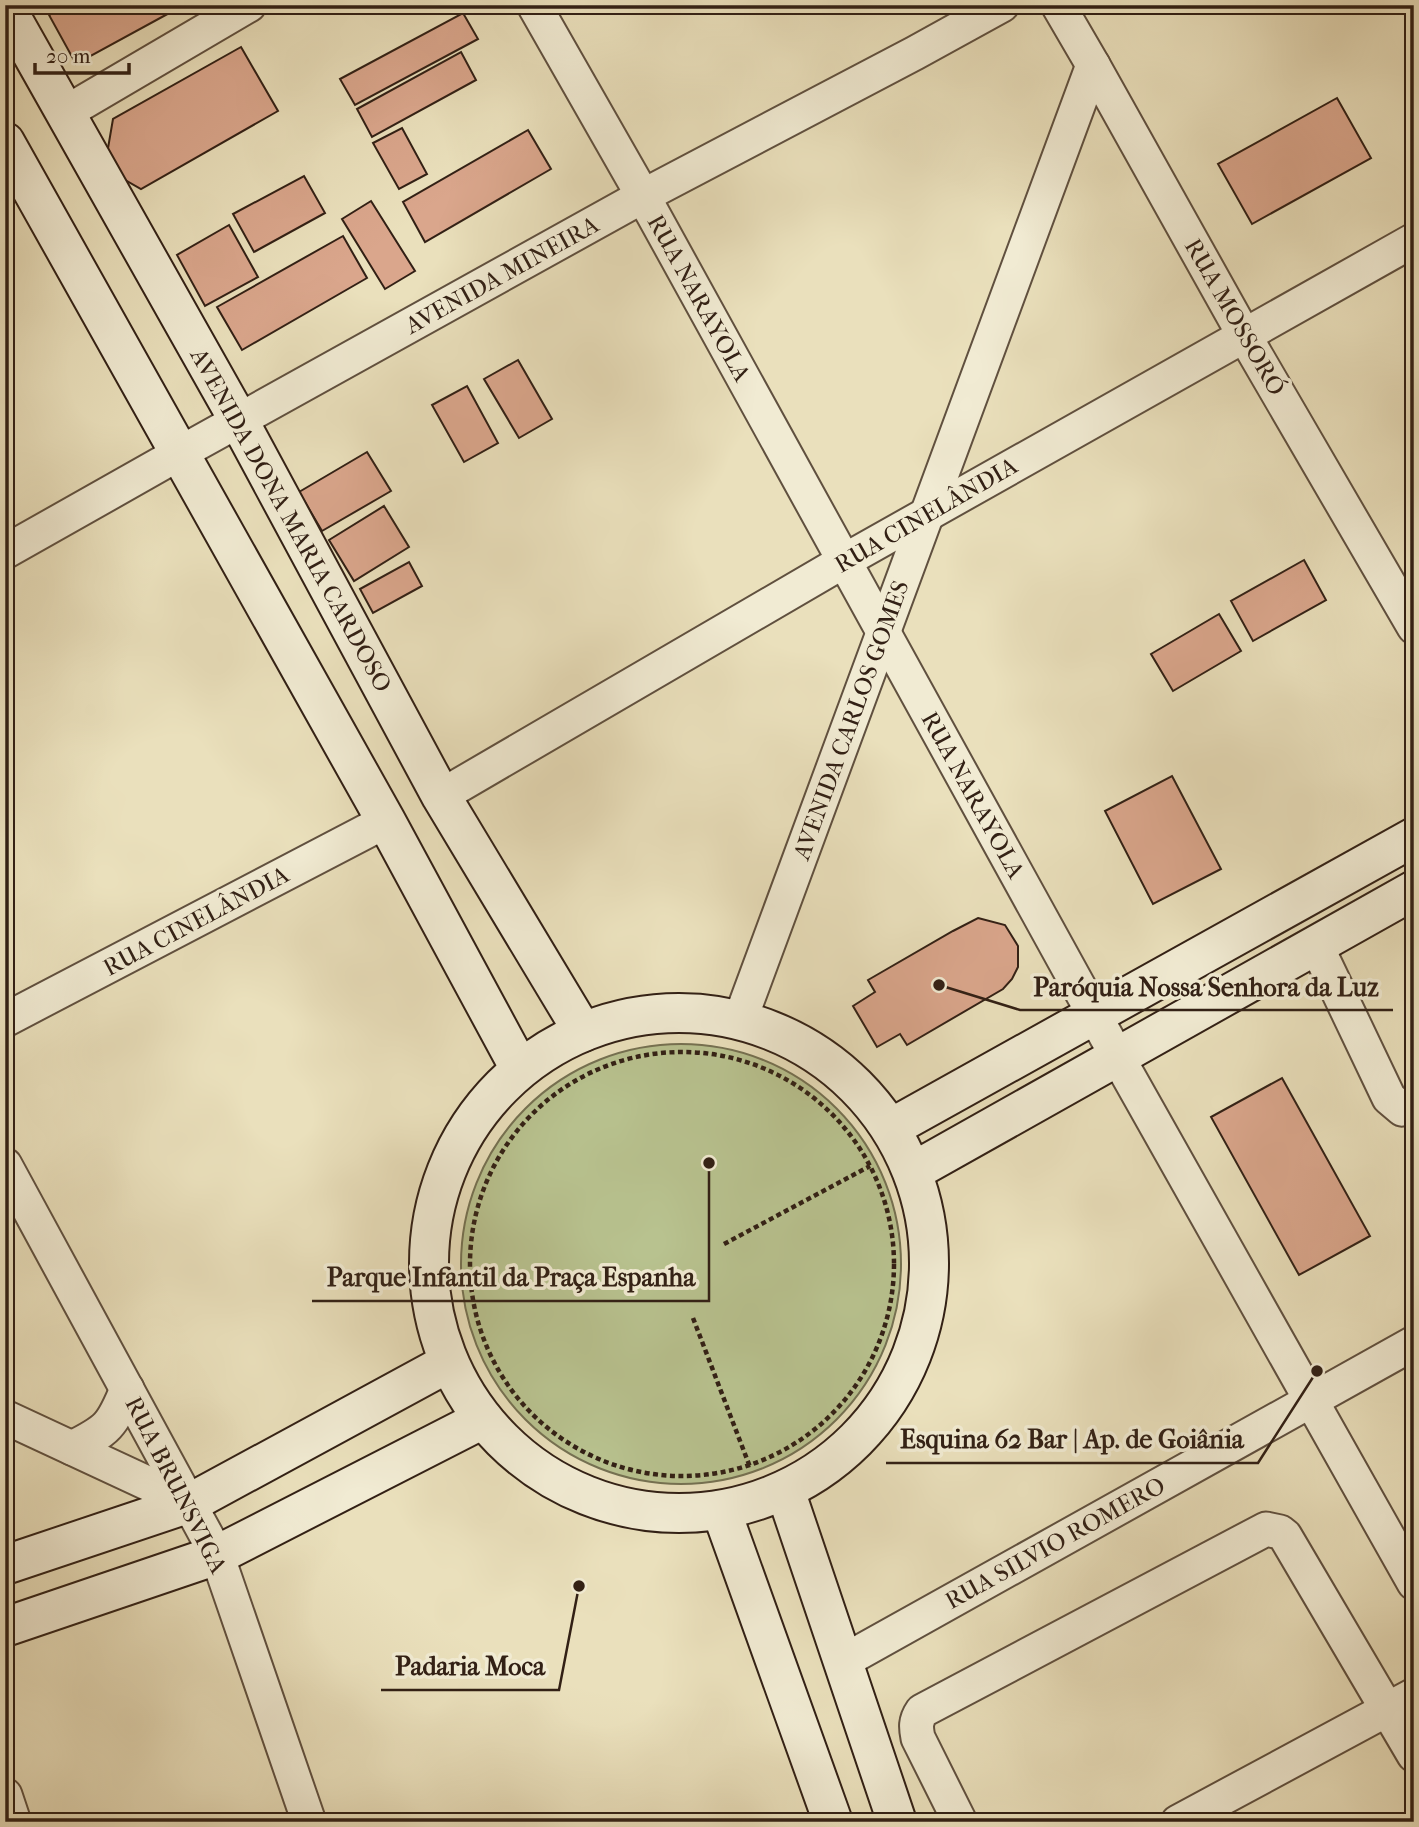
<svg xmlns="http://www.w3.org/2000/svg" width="1419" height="1827" viewBox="0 0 1419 1827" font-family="'IM FELL French Canon',serif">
<rect width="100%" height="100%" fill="#eae0bc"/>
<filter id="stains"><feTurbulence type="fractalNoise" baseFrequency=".00286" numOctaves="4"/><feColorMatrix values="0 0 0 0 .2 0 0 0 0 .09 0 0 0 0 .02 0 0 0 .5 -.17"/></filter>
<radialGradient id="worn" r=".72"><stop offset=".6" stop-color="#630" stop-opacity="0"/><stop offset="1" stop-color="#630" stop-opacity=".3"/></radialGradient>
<!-- green -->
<circle fill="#b8c28f" stroke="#757152" stroke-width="2" cx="681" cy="1264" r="220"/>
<!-- building -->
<g fill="#daa68c" stroke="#322015" stroke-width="2">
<path d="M 68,5 L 184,5 L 76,64 L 49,15 Z"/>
<path d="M 463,13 L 478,39 L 355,105 L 340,79 Z"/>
<path d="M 241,47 L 278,111 L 141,189 L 120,177 L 107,154 L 113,119 Z"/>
<path d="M 461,52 L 476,80 L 372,137 L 357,109 Z"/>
<path d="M 1337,98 L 1371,158 L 1252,224 L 1218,164 Z"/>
<path d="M 402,128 L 427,174 L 399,189 L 373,143 Z"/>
<path d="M 528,130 L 551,169 L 425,242 L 403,202 Z"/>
<path d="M 304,176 L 325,213 L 254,252 L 233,214 Z"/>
<path d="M 371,201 L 415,271 L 385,289 L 342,219 Z"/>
<path d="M 229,225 L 258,277 L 205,306 L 177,255 Z"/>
<path d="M 343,236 L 367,278 L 242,350 L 217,307 Z"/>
<path d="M 518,360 L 552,419 L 519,438 L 484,379 Z"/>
<path d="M 467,386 L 498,443 L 464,462 L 432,405 Z"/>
<path d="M 367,452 L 391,491 L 322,531 L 299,492 Z"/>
<path d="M 384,506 L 409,547 L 354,581 L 329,540 Z"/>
<path d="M 1304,560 L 1326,600 L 1253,641 L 1231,601 Z"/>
<path d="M 409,562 L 422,586 L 373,613 L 360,589 Z"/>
<path d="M 1219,614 L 1241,651 L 1173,691 L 1151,654 Z"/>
<path d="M 1172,776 L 1221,869 L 1153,904 L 1105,811 Z"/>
<path d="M 978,918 L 1005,925 L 1018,946 L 1018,967 L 1012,979 L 1003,989 L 907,1045 L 900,1034 L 877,1047 L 853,1006 L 875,992 L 868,980 L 953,931 Z"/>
<path d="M 1282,1078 L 1370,1236 L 1299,1275 L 1211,1117 Z"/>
</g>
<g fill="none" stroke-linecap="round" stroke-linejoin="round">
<!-- street casing -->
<g stroke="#60503f" stroke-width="37">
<g id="street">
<path d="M 534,5 L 643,196 L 1117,1056 L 1414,1583"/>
<path d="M 1058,5 L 1093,65 L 1244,335 L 1414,627"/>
<path d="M 65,113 L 249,5"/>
<path d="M 5,552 L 180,453 L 643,196 L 915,53 L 1002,5"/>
<path d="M 441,796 L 844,561 L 1414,240"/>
<path d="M 1316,945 L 1389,1098 L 1402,1109 L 1414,1104"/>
<path d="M 5,1020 L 386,821"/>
<path d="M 740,1020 L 1093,65"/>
<path d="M 5,1165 L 217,1555 L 309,1822"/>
<path d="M 5,1417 L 190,1503"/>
<path d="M 72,1448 C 108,1430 112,1426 127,1389"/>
<path d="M 844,1661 L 1414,1343"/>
<path d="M 5,1795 L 14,1822"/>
<path d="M 960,1822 L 918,1738 C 916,1728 915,1721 922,1711 L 1266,1529 L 1280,1532 L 1285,1536 L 1414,1755"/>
<path d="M 1178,1822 L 1414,1695"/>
</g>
</g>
<!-- secondary casing -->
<g stroke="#322015" stroke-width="42">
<g id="secondary">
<path d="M 5,6 L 239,421 L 441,796 L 583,1032"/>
<path d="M 5,142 L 386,821 L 520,1069"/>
<circle cx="679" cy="1263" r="250"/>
<path d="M 891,1128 L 1414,837"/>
<path d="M 914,1171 L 1414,890"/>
<path d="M 785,1490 L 897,1822"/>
<path d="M 721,1510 L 833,1822"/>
<path d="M 5,1565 L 190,1503 L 448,1363"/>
<path d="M 5,1627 L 217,1555 L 483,1419"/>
</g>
</g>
<!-- path -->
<g stroke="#322015" stroke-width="4.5" stroke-dasharray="5 3.5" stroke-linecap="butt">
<circle cx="682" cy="1264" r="212"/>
<path d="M 724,1244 L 870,1166"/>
<path d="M 693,1318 L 750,1467"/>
</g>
<!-- street -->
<use href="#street" stroke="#f1ebd3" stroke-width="33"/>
<!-- secondary -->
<use href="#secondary" stroke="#f1ebd3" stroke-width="38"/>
</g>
<g text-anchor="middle" stroke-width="7" stroke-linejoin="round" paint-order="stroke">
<!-- street labels -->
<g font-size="24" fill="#322015" stroke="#f1ebd3">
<text transform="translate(502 275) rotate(-29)" y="8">AVENIDA MINEIRA</text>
<text transform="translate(699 298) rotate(61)" y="8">RUA NARAYOLA</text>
<text transform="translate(1235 317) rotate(60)" y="8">RUA MOSSORÓ</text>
<text transform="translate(926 515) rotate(-30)" y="8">RUA CINELÂNDIA</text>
<text transform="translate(291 520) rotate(61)" y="8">AVENIDA DONA MARIA CARDOSO</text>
<text transform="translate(851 720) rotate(-70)" y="8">AVENIDA CARLOS GOMES</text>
<text transform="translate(973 795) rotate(61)" y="8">RUA NARAYOLA</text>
<text transform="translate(196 921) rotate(-28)" y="8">RUA CINELÂNDIA</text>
<text transform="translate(176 1485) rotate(63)" y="8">RUA BRUNSVIGA</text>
<text transform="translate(1055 1543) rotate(-29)" y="8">RUA SILVIO ROMERO</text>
</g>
</g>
<!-- callouts -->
<path fill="none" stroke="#322015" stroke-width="2.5" d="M939 985L1020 1010H1393M709 1163L709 1301H312M1317 1371L1258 1463H886M579 1586L559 1690H381"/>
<g fill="#322015" stroke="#f1ebd3" stroke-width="2.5">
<circle cx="939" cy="985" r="7"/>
<circle cx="709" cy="1163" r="7"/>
<circle cx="1317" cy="1371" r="7"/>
<circle cx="579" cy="1586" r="7"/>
</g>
<g font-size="26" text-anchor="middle" font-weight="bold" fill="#322015" stroke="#f1ebd3" stroke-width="7" stroke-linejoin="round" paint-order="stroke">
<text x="1206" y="996">Paróquia Nossa Senhora da Luz</text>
<text x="511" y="1286">Parque Infantil da Praça Espanha</text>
<text x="1072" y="1448">Esquina 62 Bar | Ap. de Goiânia</text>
<text x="470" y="1675">Padaria Moca</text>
</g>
<!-- margin -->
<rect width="1419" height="1827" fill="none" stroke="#eae0bc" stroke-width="28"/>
<rect x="7" y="7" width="1405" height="1813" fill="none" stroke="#322015" stroke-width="3.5"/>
<rect x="14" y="14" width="1391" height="1799" fill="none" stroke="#322015" stroke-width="2"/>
<!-- scale -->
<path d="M35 63v10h94v-10" fill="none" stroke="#322015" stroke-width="3.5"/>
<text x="46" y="63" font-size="21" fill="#322015" stroke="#f1ebd3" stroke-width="5" paint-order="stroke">20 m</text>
<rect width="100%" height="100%" filter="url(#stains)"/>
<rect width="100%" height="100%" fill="url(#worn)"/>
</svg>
